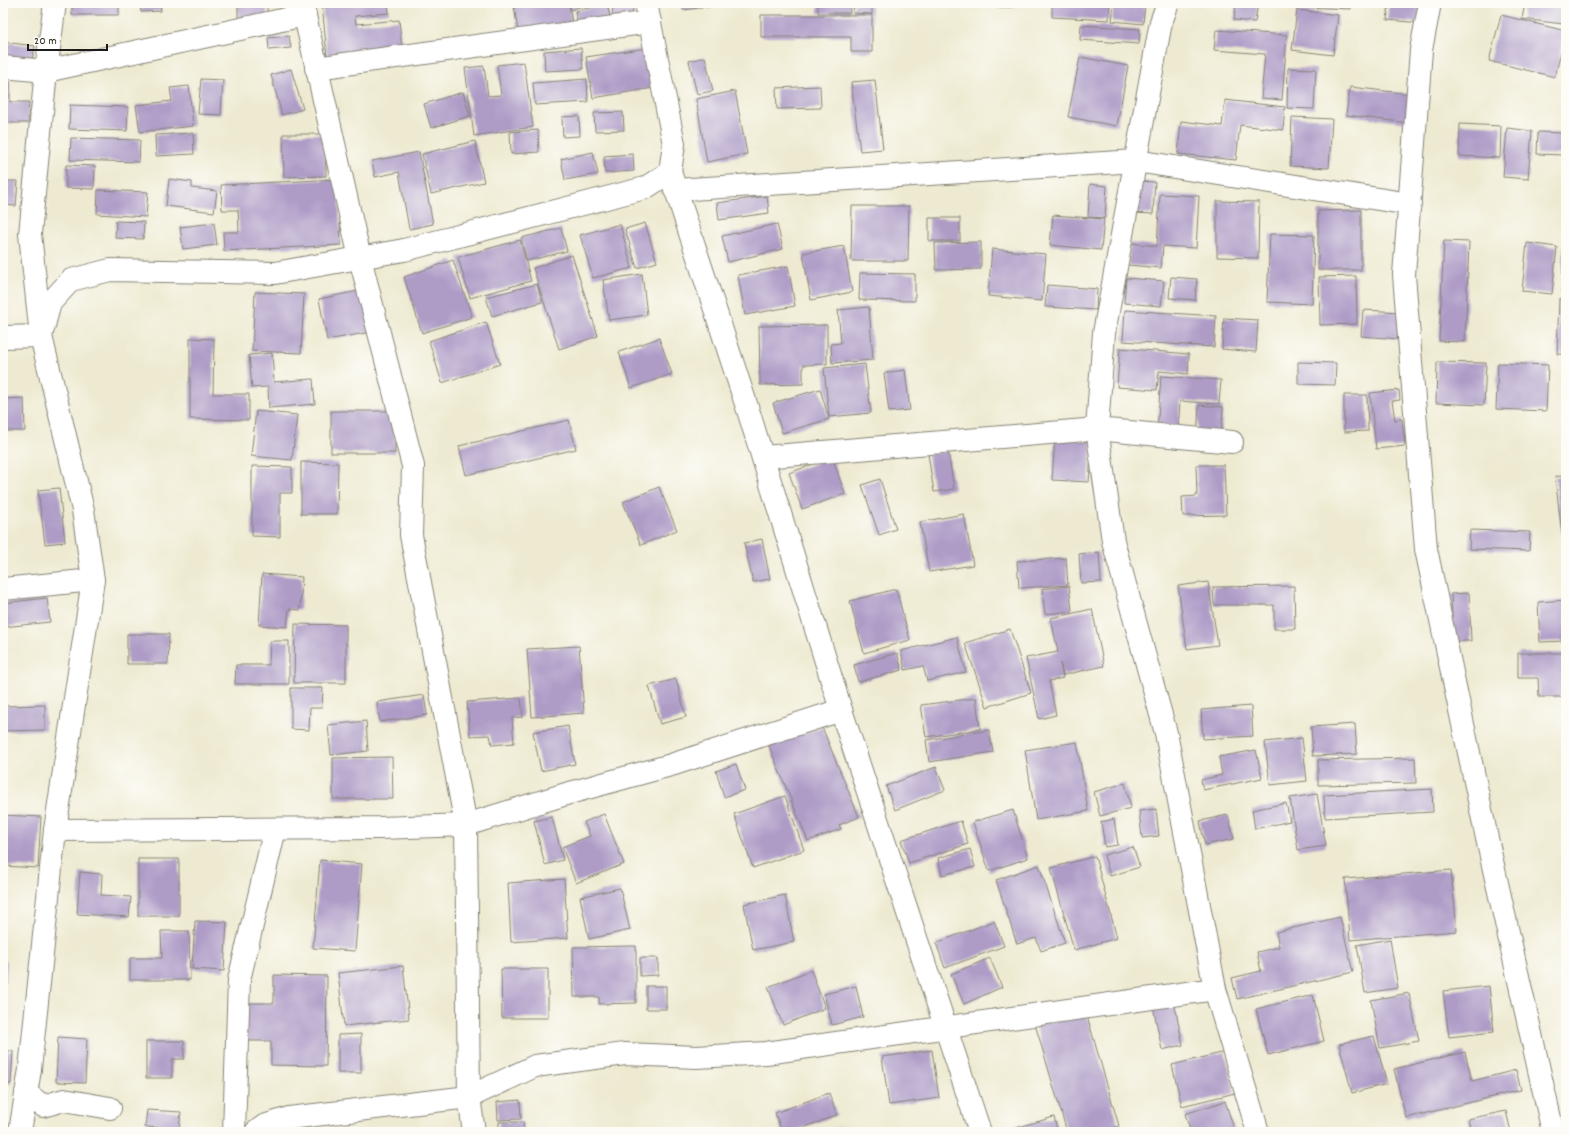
<svg xmlns="http://www.w3.org/2000/svg" width="1569" height="1135" viewBox="0 0 1569 1135" font-family="Dekko,sans-serif">
<rect width="100%" height="100%" fill="#fdfcf7"/>
<filter id="ink" filterUnits="userSpaceOnUse"><feTurbulence type="fractalNoise" baseFrequency=".025" numOctaves="2"/><feDisplacementMap in="SourceGraphic" scale="8" xChannelSelector="R" yChannelSelector="G"/><feConvolveMatrix kernelMatrix="1 2 1 2 8 2 1 2 1" color-interpolation-filters="sRGB"/></filter>
<filter id="wash" filterUnits="userSpaceOnUse"><feTurbulence type="fractalNoise" baseFrequency=".012" numOctaves="4" result="noise"/><feDisplacementMap in="SourceGraphic" scale="16" xChannelSelector="R" yChannelSelector="G"/><feGaussianBlur stdDeviation="0.9" result="paint"/><feColorMatrix in="noise" values="0 0 0 0 0 0 0 0 0 0 0 0 0 0 0 0 0 1.4 0 .05"/><feComposite in="paint" operator="in"/></filter>
<g filter="url(#wash)">
<rect width="100%" height="100%" fill="#eeead1"/>
<g id="blocks">
<!-- building -->
<g fill="#ae9cc7">
<rect x="72" y="3" width="47" height="12"/>
<path d="M 140,3 L 160,3 L 161,11 L 141,12 Z"/>
<path d="M 238,3 L 267,3 L 267,20 L 238,19 Z"/>
<path d="M 322,3 L 388,3 L 389,13 L 355,16 L 356,24 L 399,20 L 402,50 L 327,57 Z"/>
<path d="M 534,3 L 569,3 L 573,31 L 519,38 L 514,6 Z"/>
<path d="M 569,3 L 591,3 L 571,10 Z"/>
<path d="M 613,3 L 633,3 L 632,20 L 612,19 Z"/>
<path d="M 683,3 L 732,3 L 732,4 L 683,10 Z"/>
<rect x="818" y="3" width="32" height="10"/>
<path d="M 854,3 L 872,3 L 872,14 L 853,13 Z"/>
<rect x="992" y="3" width="21" height="4"/>
<path d="M 1052,3 L 1110,3 L 1109,20 L 1052,17 Z"/>
<path d="M 1114,3 L 1145,3 L 1143,24 L 1112,21 Z"/>
<path d="M 1236,3 L 1258,3 L 1255,22 L 1234,20 Z"/>
<path d="M 1301,3 L 1351,3 L 1351,9 L 1301,7 Z"/>
<path d="M 1389,3 L 1424,3 L 1422,23 L 1387,20 Z"/>
<path d="M 1525,3 L 1565,3 L 1563,24 L 1522,19 Z"/>
<path d="M 607,4 L 612,25 L 579,32 L 575,11 Z"/>
<path d="M 1297,10 L 1338,15 L 1333,55 L 1292,50 Z"/>
<path d="M 761,15 L 872,15 L 872,52 L 851,52 L 851,37 L 761,37 Z"/>
<path d="M 1501,15 L 1566,31 L 1555,77 L 1489,61 Z"/>
<path d="M 1081,25 L 1140,29 L 1139,44 L 1080,40 Z"/>
<path d="M 1216,30 L 1287,35 L 1282,100 L 1261,98 L 1265,54 L 1214,50 Z"/>
<path d="M 289,36 L 291,48 L 269,50 L 268,38 Z"/>
<path d="M 4,42 L 35,46 L 32,61 L 3,57 Z"/>
<path d="M 581,48 L 583,69 L 545,71 L 544,51 Z"/>
<path d="M 647,48 L 653,88 L 593,98 L 586,57 Z"/>
<path d="M 705,57 L 713,91 L 697,94 L 689,61 Z"/>
<path d="M 1080,57 L 1128,66 L 1117,126 L 1068,117 Z"/>
<path d="M 524,62 L 533,127 L 474,136 L 465,68 L 484,66 L 488,96 L 501,95 L 497,65 Z"/>
<path d="M 1288,68 L 1316,69 L 1314,109 L 1287,108 Z"/>
<path d="M 291,69 L 303,109 L 282,115 L 271,75 Z"/>
<path d="M 201,79 L 223,80 L 221,115 L 198,114 Z"/>
<path d="M 587,79 L 588,102 L 535,105 L 533,83 Z"/>
<path d="M 875,80 L 883,149 L 860,151 L 851,82 Z"/>
<path d="M 3,81 L 10,81 L 10,102 L 29,102 L 28,123 L 3,123 Z"/>
<path d="M 189,86 L 193,126 L 140,132 L 136,105 L 172,101 L 170,88 Z"/>
<path d="M 820,86 L 821,108 L 777,109 L 776,88 Z"/>
<path d="M 1350,87 L 1411,94 L 1408,123 L 1346,115 Z"/>
<path d="M 735,91 L 747,154 L 707,162 L 696,99 Z"/>
<path d="M 463,92 L 470,116 L 431,128 L 424,104 Z"/>
<path d="M 1225,100 L 1285,107 L 1283,130 L 1240,125 L 1236,160 L 1178,154 L 1181,121 L 1222,126 Z"/>
<path d="M 70,105 L 128,107 L 127,131 L 69,129 Z"/>
<path d="M 623,112 L 624,130 L 595,131 L 594,113 Z"/>
<path d="M 579,116 L 580,136 L 563,137 L 562,117 Z"/>
<path d="M 1292,117 L 1332,119 L 1329,168 L 1290,166 Z"/>
<path d="M 1460,124 L 1501,126 L 1500,158 L 1459,156 Z"/>
<path d="M 1507,128 L 1532,131 L 1528,179 L 1503,177 Z"/>
<path d="M 538,130 L 539,152 L 511,154 L 510,132 Z"/>
<path d="M 1538,132 L 1563,133 L 1563,155 L 1537,154 Z"/>
<path d="M 193,133 L 194,154 L 156,156 L 155,135 Z"/>
<path d="M 283,134 L 325,134 L 326,176 L 284,177 Z"/>
<path d="M 71,138 L 140,140 L 139,162 L 70,160 Z"/>
<path d="M 475,141 L 484,182 L 431,194 L 422,154 Z"/>
<path d="M 419,152 L 433,224 L 409,229 L 399,172 L 375,177 L 372,161 Z"/>
<path d="M 593,152 L 598,174 L 565,180 L 561,159 Z"/>
<path d="M 633,154 L 634,171 L 605,173 L 604,156 Z"/>
<path d="M 66,165 L 95,166 L 94,189 L 66,188 Z"/>
<path d="M 169,179 L 192,182 L 192,188 L 217,191 L 214,212 L 166,206 Z"/>
<path d="M 338,179 L 341,245 L 224,251 L 223,232 L 239,232 L 238,210 L 222,210 L 221,185 Z"/>
<path d="M 3,181 L 18,181 L 16,206 L 3,205 Z"/>
<path d="M 1137,181 L 1155,182 L 1153,214 L 1134,213 Z"/>
<path d="M 1090,184 L 1107,186 L 1105,218 L 1088,217 Z"/>
<path d="M 98,190 L 148,192 L 146,217 L 97,214 Z"/>
<path d="M 1160,194 L 1199,196 L 1196,248 L 1163,246 L 1161,268 L 1128,265 L 1130,243 L 1157,246 Z"/>
<path d="M 767,196 L 769,213 L 719,220 L 717,203 Z"/>
<path d="M 1217,201 L 1259,202 L 1258,258 L 1217,257 Z"/>
<path d="M 852,206 L 909,206 L 908,261 L 851,261 Z"/>
<path d="M 1361,210 L 1361,270 L 1318,270 L 1318,211 Z"/>
<path d="M 1053,215 L 1104,219 L 1101,250 L 1050,245 Z"/>
<rect x="929" y="218" width="31" height="23"/>
<path d="M 116,221 L 144,222 L 143,239 L 115,238 Z"/>
<path d="M 214,223 L 217,245 L 183,249 L 180,227 Z"/>
<path d="M 645,223 L 657,262 L 637,268 L 625,229 Z"/>
<path d="M 620,224 L 632,268 L 593,278 L 580,235 Z"/>
<path d="M 777,224 L 783,249 L 728,262 L 722,236 Z"/>
<path d="M 561,228 L 567,251 L 527,261 L 521,238 Z"/>
<path d="M 1270,234 L 1314,235 L 1312,304 L 1267,302 Z"/>
<path d="M 1564,237 L 1566,237 L 1566,292 L 1562,292 Z"/>
<path d="M 520,240 L 531,281 L 470,298 L 458,257 Z"/>
<path d="M 1444,241 L 1469,242 L 1465,342 L 1439,341 Z"/>
<path d="M 981,242 L 981,269 L 936,270 L 935,243 Z"/>
<path d="M 1527,243 L 1557,247 L 1552,294 L 1522,291 Z"/>
<path d="M 844,246 L 852,292 L 811,300 L 803,253 Z"/>
<path d="M 992,249 L 1046,254 L 1042,301 L 988,296 Z"/>
<path d="M 572,255 L 598,336 L 559,349 L 533,268 Z"/>
<path d="M 453,260 L 472,317 L 422,333 L 404,277 Z"/>
<path d="M 788,266 L 795,306 L 745,315 L 738,275 Z"/>
<path d="M 860,273 L 915,274 L 915,301 L 859,300 Z"/>
<path d="M 642,274 L 647,315 L 609,320 L 603,280 Z"/>
<path d="M 1356,276 L 1357,324 L 1320,325 L 1319,277 Z"/>
<path d="M 1171,277 L 1197,279 L 1195,300 L 1169,298 Z"/>
<path d="M 1126,278 L 1164,281 L 1161,306 L 1124,303 Z"/>
<path d="M 537,284 L 542,302 L 492,316 L 486,297 Z"/>
<path d="M 1047,285 L 1097,289 L 1096,310 L 1045,307 Z"/>
<path d="M 363,290 L 371,332 L 327,340 L 319,299 Z"/>
<path d="M 255,292 L 304,294 L 301,353 L 252,351 Z"/>
<path d="M 1559,299 L 1566,299 L 1566,354 L 1557,354 Z"/>
<path d="M 869,307 L 873,360 L 832,363 L 831,344 L 841,343 L 838,310 Z"/>
<path d="M 1125,310 L 1216,316 L 1214,347 L 1123,341 Z"/>
<path d="M 1363,310 L 1401,312 L 1399,339 L 1361,336 Z"/>
<path d="M 1224,318 L 1258,320 L 1256,352 L 1222,349 Z"/>
<path d="M 486,322 L 500,364 L 442,383 L 429,341 Z"/>
<path d="M 827,325 L 827,364 L 803,365 L 803,384 L 760,385 L 759,326 Z"/>
<path d="M 190,338 L 214,339 L 213,394 L 249,394 L 249,420 L 190,419 Z"/>
<path d="M 659,338 L 672,374 L 631,388 L 619,352 Z"/>
<path d="M 1120,348 L 1189,354 L 1188,374 L 1159,371 L 1157,390 L 1117,387 Z"/>
<path d="M 272,353 L 274,382 L 313,379 L 315,404 L 269,408 L 268,387 L 252,388 L 249,355 Z"/>
<path d="M 1298,362 L 1336,363 L 1335,385 L 1298,384 Z"/>
<path d="M 1437,362 L 1486,363 L 1484,405 L 1436,403 Z"/>
<path d="M 1498,363 L 1548,365 L 1546,411 L 1496,409 Z"/>
<path d="M 865,364 L 871,413 L 829,417 L 824,368 Z"/>
<path d="M 905,370 L 910,410 L 889,412 L 884,373 Z"/>
<path d="M 1161,376 L 1221,380 L 1219,404 L 1180,401 L 1178,433 L 1157,432 Z"/>
<path d="M 820,389 L 829,419 L 782,433 L 773,403 Z"/>
<path d="M 1399,390 L 1400,400 L 1392,401 L 1395,420 L 1402,419 L 1405,446 L 1376,449 L 1370,393 Z"/>
<path d="M 1344,395 L 1367,395 L 1368,431 L 1344,432 Z"/>
<path d="M 24,398 L 25,431 L 3,431 L 3,399 Z"/>
<path d="M 1199,405 L 1223,407 L 1221,440 L 1197,438 Z"/>
<path d="M 256,411 L 297,415 L 292,460 L 251,456 Z"/>
<rect x="331" y="411" width="64" height="42"/>
<path d="M 569,420 L 576,449 L 466,475 L 459,446 Z"/>
<path d="M 1055,438 L 1092,441 L 1089,482 L 1052,480 Z"/>
<path d="M 948,451 L 954,489 L 934,492 L 928,454 Z"/>
<path d="M 832,457 L 845,494 L 802,509 L 789,473 Z"/>
<path d="M 301,462 L 338,463 L 337,514 L 301,514 Z"/>
<path d="M 1196,465 L 1224,465 L 1226,515 L 1183,516 L 1182,497 L 1197,496 Z"/>
<path d="M 252,466 L 292,467 L 292,493 L 280,493 L 280,537 L 252,536 Z"/>
<path d="M 1566,475 L 1566,534 L 1562,534 L 1555,477 Z"/>
<path d="M 880,479 L 896,529 L 879,535 L 862,485 Z"/>
<path d="M 659,487 L 677,530 L 641,545 L 623,502 Z"/>
<path d="M 59,488 L 65,542 L 45,544 L 38,490 Z"/>
<path d="M 964,514 L 973,565 L 929,572 L 920,522 Z"/>
<path d="M 1470,530 L 1530,532 L 1529,551 L 1469,549 Z"/>
<path d="M 762,539 L 770,579 L 753,582 L 744,543 Z"/>
<path d="M 1099,552 L 1101,582 L 1081,583 L 1079,554 Z"/>
<path d="M 1066,558 L 1068,585 L 1019,588 L 1017,561 Z"/>
<path d="M 262,574 L 302,577 L 300,610 L 289,609 L 287,627 L 259,625 Z"/>
<path d="M 1208,582 L 1218,645 L 1187,649 L 1178,586 Z"/>
<path d="M 1069,586 L 1072,611 L 1045,614 L 1042,589 Z"/>
<path d="M 1294,586 L 1295,629 L 1274,629 L 1274,605 L 1214,605 L 1213,587 Z"/>
<path d="M 896,589 L 910,640 L 864,653 L 850,601 Z"/>
<path d="M 1469,593 L 1471,641 L 1453,641 L 1451,594 Z"/>
<path d="M 47,598 L 50,622 L 3,627 L 3,603 Z"/>
<path d="M 1566,600 L 1566,641 L 1540,642 L 1538,602 Z"/>
<path d="M 1092,609 L 1104,666 L 1063,675 L 1060,663 L 1063,678 L 1049,681 L 1056,715 L 1039,719 L 1026,658 L 1058,652 L 1051,618 Z"/>
<path d="M 295,624 L 346,625 L 346,683 L 294,683 Z"/>
<path d="M 1010,629 L 1031,693 L 987,707 L 965,643 Z"/>
<path d="M 127,634 L 169,634 L 168,664 L 127,664 Z"/>
<path d="M 957,637 L 966,672 L 927,681 L 923,666 L 905,670 L 901,651 Z"/>
<path d="M 270,641 L 289,641 L 289,684 L 235,684 L 236,665 L 269,665 Z"/>
<path d="M 579,646 L 584,713 L 532,717 L 527,649 Z"/>
<path d="M 897,653 L 902,670 L 858,682 L 854,665 Z"/>
<path d="M 1518,653 L 1566,653 L 1566,697 L 1539,697 L 1538,678 L 1518,678 Z"/>
<path d="M 676,679 L 686,717 L 660,724 L 649,686 Z"/>
<path d="M 291,688 L 323,688 L 322,708 L 310,708 L 309,730 L 291,729 Z"/>
<path d="M 424,695 L 427,715 L 380,722 L 377,702 Z"/>
<path d="M 521,698 L 523,717 L 512,718 L 514,743 L 492,745 L 490,735 L 470,736 L 467,702 Z"/>
<path d="M 976,698 L 980,729 L 926,737 L 921,705 Z"/>
<path d="M 45,705 L 45,730 L 3,731 L 3,706 Z"/>
<path d="M 1251,706 L 1253,736 L 1203,739 L 1201,710 Z"/>
<path d="M 366,721 L 368,751 L 331,755 L 328,725 Z"/>
<path d="M 1355,724 L 1357,754 L 1313,756 L 1311,727 Z"/>
<path d="M 568,726 L 575,764 L 541,771 L 533,732 Z"/>
<path d="M 822,727 L 859,817 L 839,825 L 841,829 L 808,841 L 769,746 L 803,732 L 804,734 Z"/>
<path d="M 989,730 L 993,752 L 929,762 L 926,740 Z"/>
<path d="M 1302,738 L 1307,781 L 1270,785 L 1265,742 Z"/>
<path d="M 1077,742 L 1088,811 L 1036,820 L 1025,750 Z"/>
<path d="M 1256,750 L 1262,778 L 1203,790 L 1201,780 L 1222,775 L 1219,757 Z"/>
<path d="M 392,757 L 393,799 L 333,799 L 333,758 Z"/>
<path d="M 1415,758 L 1416,783 L 1318,785 L 1318,760 Z"/>
<path d="M 736,764 L 745,790 L 724,797 L 716,771 Z"/>
<path d="M 936,767 L 945,790 L 895,810 L 886,786 Z"/>
<path d="M 1125,783 L 1131,808 L 1100,816 L 1094,792 Z"/>
<path d="M 1432,789 L 1433,812 L 1325,818 L 1324,795 Z"/>
<path d="M 1317,794 L 1326,846 L 1298,850 L 1290,798 Z"/>
<path d="M 785,796 L 804,850 L 753,868 L 734,814 Z"/>
<path d="M 1286,803 L 1290,821 L 1255,829 L 1252,810 Z"/>
<path d="M 1156,809 L 1159,836 L 1142,838 L 1139,811 Z"/>
<path d="M 1013,810 L 1028,858 L 989,871 L 973,822 Z"/>
<path d="M 604,814 L 624,864 L 576,883 L 562,847 L 590,836 L 584,822 Z"/>
<path d="M 3,815 L 41,817 L 38,868 L 3,866 Z"/>
<path d="M 1228,815 L 1234,839 L 1205,845 L 1200,821 Z"/>
<path d="M 552,817 L 563,860 L 545,865 L 534,821 Z"/>
<path d="M 1114,819 L 1118,845 L 1105,847 L 1101,822 Z"/>
<path d="M 961,821 L 968,844 L 909,863 L 901,840 Z"/>
<path d="M 1133,847 L 1140,867 L 1110,876 L 1104,855 Z"/>
<path d="M 970,849 L 975,867 L 942,875 L 938,858 Z"/>
<path d="M 1095,856 L 1117,938 L 1074,950 L 1051,868 Z"/>
<rect x="138" y="859" width="41" height="57"/>
<path d="M 320,860 L 362,864 L 355,951 L 313,948 Z"/>
<path d="M 1039,865 L 1065,943 L 1041,951 L 1036,938 L 1017,944 L 996,880 Z"/>
<path d="M 1451,870 L 1457,931 L 1350,940 L 1345,879 Z"/>
<path d="M 80,872 L 102,874 L 101,895 L 131,897 L 129,917 L 77,914 Z"/>
<path d="M 564,879 L 568,938 L 511,942 L 508,883 Z"/>
<path d="M 620,888 L 630,930 L 589,939 L 580,897 Z"/>
<path d="M 785,895 L 794,942 L 753,950 L 744,904 Z"/>
<path d="M 1340,917 L 1353,972 L 1237,999 L 1232,978 L 1261,971 L 1257,952 L 1279,947 L 1276,932 Z"/>
<path d="M 195,921 L 227,922 L 224,971 L 192,969 Z"/>
<path d="M 994,921 L 1004,946 L 945,968 L 936,943 Z"/>
<path d="M 161,931 L 189,931 L 190,980 L 130,980 L 130,958 L 162,958 Z"/>
<path d="M 1390,939 L 1398,988 L 1365,993 L 1357,945 Z"/>
<path d="M 636,946 L 636,1003 L 599,1004 L 599,997 L 574,997 L 573,947 Z"/>
<path d="M 640,958 L 658,958 L 658,975 L 640,976 Z"/>
<path d="M 990,958 L 1002,987 L 964,1004 L 951,974 Z"/>
<path d="M 3,961 L 7,961 L 6,981 L 3,981 Z"/>
<path d="M 403,966 L 409,1019 L 344,1026 L 338,973 Z"/>
<path d="M 501,969 L 548,969 L 548,1018 L 502,1018 Z"/>
<path d="M 811,970 L 825,1008 L 783,1025 L 768,987 Z"/>
<path d="M 274,975 L 327,976 L 326,1066 L 271,1065 L 271,1041 L 244,1041 L 244,1003 L 274,1003 Z"/>
<rect x="646" y="986" width="20" height="23"/>
<path d="M 856,986 L 863,1017 L 832,1025 L 824,994 Z"/>
<path d="M 1489,986 L 1494,1032 L 1449,1037 L 1443,991 Z"/>
<path d="M 1409,993 L 1419,1041 L 1380,1048 L 1371,1000 Z"/>
<path d="M 1313,995 L 1324,1041 L 1268,1055 L 1256,1009 Z"/>
<path d="M 1173,997 L 1183,1045 L 1162,1050 L 1152,1001 Z"/>
<path d="M 1085,1009 L 1119,1126 L 1099,1132 L 1067,1132 L 1035,1024 Z"/>
<path d="M 361,1034 L 361,1073 L 338,1073 L 338,1035 Z"/>
<path d="M 1374,1036 L 1387,1084 L 1352,1093 L 1339,1044 Z"/>
<path d="M 58,1037 L 87,1039 L 85,1083 L 56,1082 Z"/>
<path d="M 146,1041 L 184,1041 L 184,1059 L 172,1059 L 172,1078 L 146,1078 Z"/>
<path d="M 932,1050 L 939,1098 L 889,1105 L 882,1057 Z"/>
<path d="M 3,1051 L 13,1051 L 11,1084 L 3,1084 Z"/>
<path d="M 1225,1052 L 1235,1093 L 1182,1106 L 1172,1065 Z"/>
<path d="M 1465,1052 L 1472,1081 L 1516,1070 L 1521,1090 L 1406,1118 L 1394,1069 Z"/>
<path d="M 829,1093 L 837,1115 L 792,1132 L 782,1132 L 775,1113 Z"/>
<path d="M 520,1100 L 521,1119 L 498,1120 L 497,1102 Z"/>
<path d="M 1225,1101 L 1235,1132 L 1191,1132 L 1185,1114 Z"/>
<path d="M 147,1110 L 181,1112 L 179,1129 L 145,1127 Z"/>
<path d="M 1506,1111 L 1511,1132 L 1471,1132 L 1468,1119 Z"/>
<path d="M 1054,1117 L 1058,1132 L 1008,1132 L 1008,1130 Z"/>
<path d="M 499,1122 L 523,1122 L 524,1132 L 499,1132 Z"/>
<path d="M 841,1127 L 842,1132 L 819,1132 L 819,1131 Z"/>
<rect x="411" y="1129" width="23" height="3"/>
</g>
</g>
</g>
<g filter="url(#ink)">
<use href="#blocks" fill-opacity="0" stroke="#858376" stroke-width="1"/>
<g fill="none" stroke-linecap="round" stroke-linejoin="round">
<!-- street casing -->
<g stroke="#858376" stroke-width="24">
<g id="street">
<path d="M 302,3 L 360,258 L 413,466 L 411,535 L 466,825 L 469,1097 L 474,1132"/>
<path d="M 1168,3 L 1161,22 L 1104,333 L 1097,429 L 1113,541 L 1166,733 L 1215,989 L 1258,1132"/>
<path d="M 1430,3 L 1421,50 L 1404,275 L 1426,549 L 1488,843 L 1553,1132"/>
<path d="M 3,67 L 46,71 L 305,15"/>
<path d="M 316,68 L 650,22"/>
<path d="M 670,172 L 748,410 L 841,710 L 980,1132"/>
<path d="M 675,190 L 1136,161 L 1410,204"/>
<path d="M 3,337 L 41,336 L 30,234 L 46,71 L 55,3"/>
<path d="M 763,457 L 1097,429 L 1232,442"/>
<path d="M 3,589 L 93,580"/>
<path d="M 55,830 L 380,828 L 466,825 L 566,794 L 671,765 L 841,710"/>
<path d="M 26,1093 L 43,1106 L 64,1100 L 110,1108"/>
<path d="M 20,1132 L 30,1069 L 55,830 L 93,580 L 83,510 L 41,336 L 50,303 L 71,280 L 110,270 L 275,273 L 404,250 L 645,188 L 670,172 L 674,144 L 646,3"/>
<path d="M 234,1132 L 239,980 L 275,829"/>
<path d="M 256,1132 L 264,1126 L 289,1118 L 469,1097 L 535,1066 L 625,1054 L 697,1057 L 766,1053 L 1215,989"/>
</g>
</g>
<!-- street -->
<use href="#street" stroke="#fff" stroke-width="22"/>
</g>
</g>
<!-- margin -->
<rect width="1569" height="1135" fill="none" stroke="#fdfcf7" stroke-width="16"/>
<!-- scale -->
<path d="M28 44v6h79v-6" fill="none" stroke="#1c1c1c" stroke-width="2"/>
<text x="34" y="44" font-size="12" fill="#1c1c1c" stroke="#fdfcf7" stroke-width="3" paint-order="stroke">20 m</text>
</svg>
